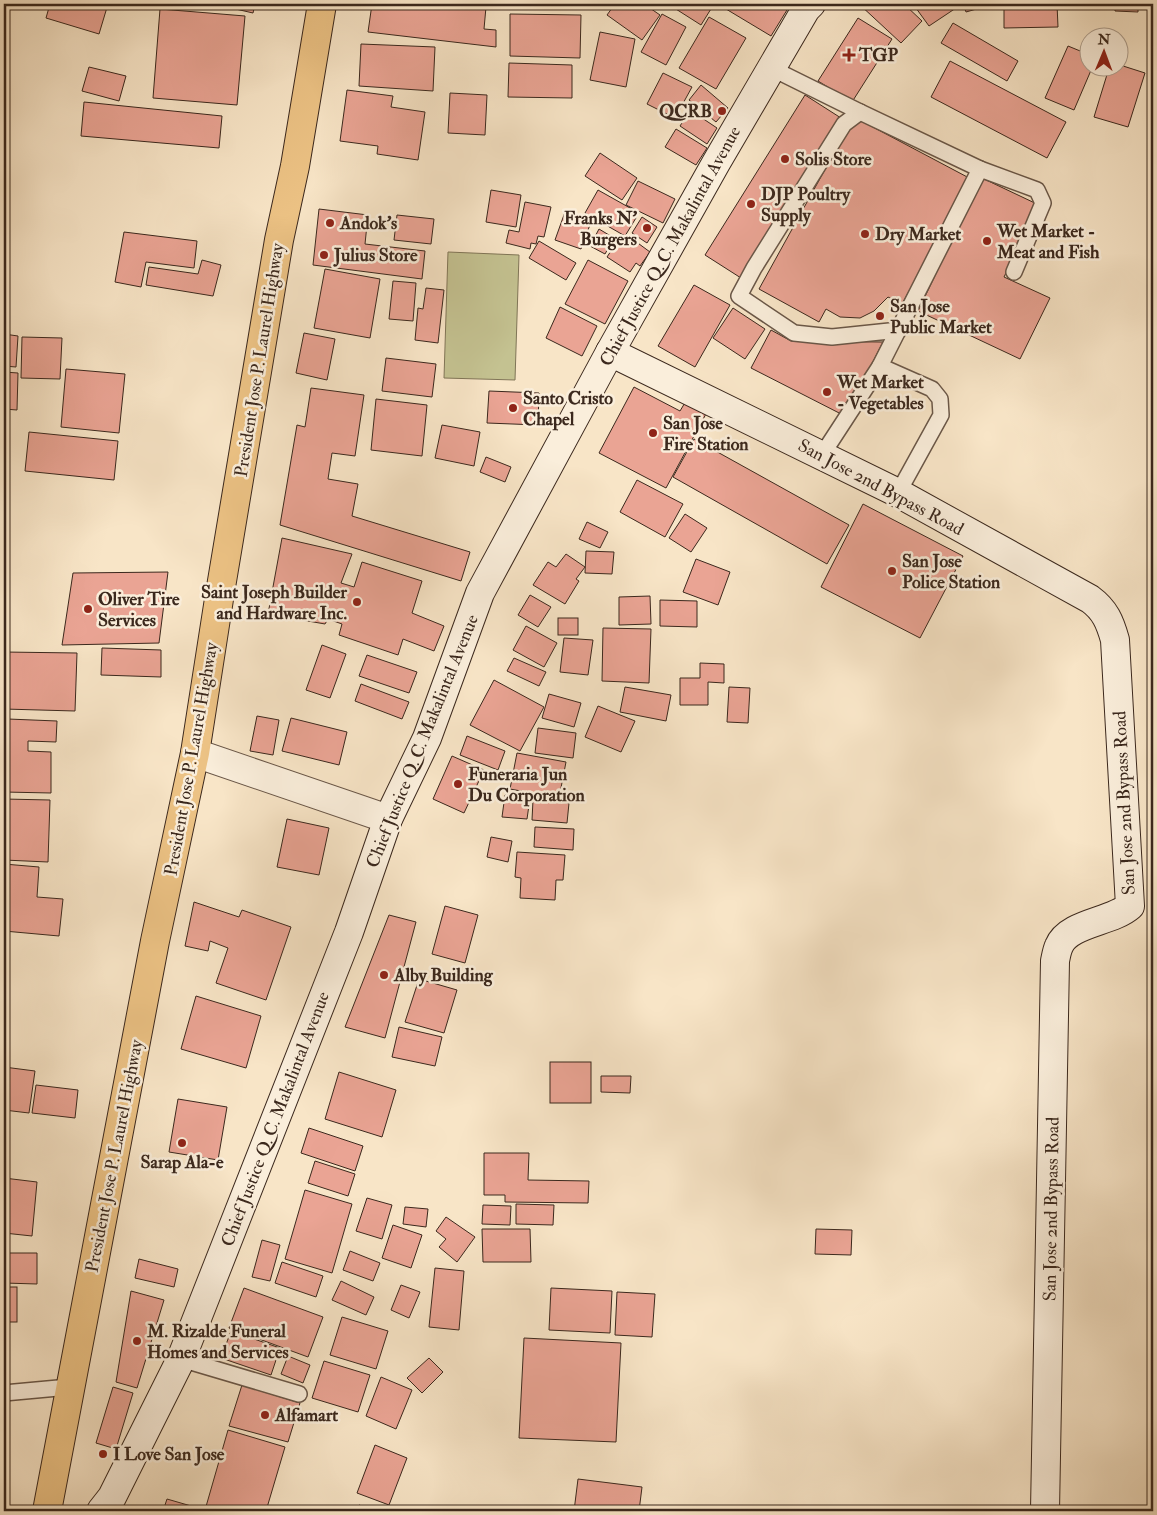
<svg xmlns="http://www.w3.org/2000/svg" width="1157" height="1515" viewBox="0 0 1157 1515" font-family="'IM FELL Double Pica',serif">
<rect width="100%" height="100%" fill="#f8e5c7"/>
<filter id="stains"><feTurbulence type="fractalNoise" baseFrequency=".004" numOctaves="4"/><feColorMatrix values="0 0 0 0 .2 0 0 0 0 .09 0 0 0 0 .02 0 0 0 .5 -.17"/></filter>
<radialGradient id="worn" r=".72"><stop offset=".6" stop-color="#630" stop-opacity="0"/><stop offset="1" stop-color="#630" stop-opacity=".3"/></radialGradient>
<!-- green -->
<path fill="#c4c291" stroke="#807557" d="M 448,252 L 519,255 L 515,380 L 444,378 Z"/>
<!-- building -->
<g fill="#eaa494" stroke="#3b281d">
<path d="M 50,4 L 108,4 L 99,34 L 46,18 Z"/>
<path d="M 214,4 L 255,4 L 253,13 Z"/>
<path d="M 372,4 L 463,4 L 463,5 L 486,7 L 484,29 L 496,30 L 496,47 L 368,32 Z"/>
<path d="M 615,4 L 644,4 L 660,15 L 642,40 L 607,15 Z"/>
<path d="M 668,4 L 714,4 L 701,25 Z"/>
<path d="M 722,4 L 777,4 L 787,10 L 771,36 L 721,6 Z"/>
<path d="M 859,4 L 904,4 L 922,21 L 901,43 Z"/>
<path d="M 913,4 L 962,4 L 929,26 Z"/>
<path d="M 963,4 L 994,4 L 966,12 Z"/>
<path d="M 1004,4 L 1057,4 L 1058,27 L 1004,28 Z"/>
<path d="M 1115,4 L 1138,4 L 1138,12 L 1115,11 Z"/>
<path d="M 160,9 L 245,16 L 237,105 L 153,98 Z"/>
<path d="M 510,14 L 581,15 L 580,58 L 510,56 Z"/>
<path d="M 662,14 L 686,27 L 666,65 L 641,52 Z"/>
<path d="M 709,17 L 746,38 L 716,89 L 679,68 Z"/>
<path d="M 858,18 L 892,39 L 852,102 L 818,81 Z"/>
<path d="M 953,23 L 1018,61 L 1007,81 L 941,43 Z"/>
<path d="M 600,32 L 635,39 L 626,87 L 590,80 Z"/>
<path d="M 361,44 L 435,47 L 433,91 L 359,86 Z"/>
<path d="M 1068,46 L 1090,55 L 1090,68 L 1092,68 L 1074,110 L 1045,98 Z"/>
<path d="M 950,61 L 1066,122 L 1047,158 L 931,97 Z"/>
<path d="M 509,63 L 572,65 L 572,98 L 508,97 Z"/>
<path d="M 1120,65 L 1145,73 L 1128,127 L 1094,117 L 1109,68 L 1120,68 Z"/>
<path d="M 89,67 L 126,76 L 119,101 L 82,91 Z"/>
<path d="M 663,73 L 692,87 L 675,118 L 647,104 Z"/>
<path d="M 701,85 L 728,108 L 716,122 L 689,100 Z"/>
<path d="M 347,90 L 393,96 L 391,107 L 425,112 L 418,160 L 377,154 L 378,146 L 340,141 Z"/>
<path d="M 450,93 L 487,95 L 485,135 L 448,133 Z"/>
<path d="M 805,95 L 841,118 L 741,278 L 705,255 Z"/>
<path d="M 84,102 L 222,116 L 219,148 L 81,136 Z"/>
<path d="M 690,110 L 717,128 L 707,144 L 680,126 Z"/>
<path d="M 854,117 L 971,179 L 902,304 L 888,297 L 874,311 L 860,318 L 840,317 L 826,309 L 819,322 L 759,289 Z"/>
<path d="M 676,129 L 707,148 L 696,165 L 665,147 Z"/>
<path d="M 600,153 L 637,178 L 622,200 L 585,176 Z"/>
<path d="M 982,178 L 1039,205 L 1004,277 L 1050,298 L 1020,359 L 918,311 Z"/>
<path d="M 638,181 L 675,199 L 663,223 L 626,205 Z"/>
<path d="M 491,190 L 521,195 L 516,227 L 486,222 Z"/>
<path d="M 598,190 L 639,213 L 625,236 L 585,213 Z"/>
<path d="M 525,202 L 551,207 L 544,237 L 538,236 L 536,244 L 531,243 L 530,249 L 506,243 L 509,230 L 519,232 Z"/>
<path d="M 319,209 L 368,215 L 365,244 L 425,251 L 422,279 L 313,265 Z"/>
<path d="M 565,212 L 591,222 L 581,249 L 555,240 Z"/>
<path d="M 397,215 L 434,219 L 431,244 L 394,240 Z"/>
<path d="M 642,217 L 657,227 L 647,243 L 632,233 Z"/>
<path d="M 599,229 L 614,238 L 605,254 L 590,246 Z"/>
<path d="M 124,232 L 197,241 L 194,268 L 146,262 L 141,287 L 115,282 Z"/>
<path d="M 631,238 L 650,252 L 640,266 L 636,263 L 630,272 L 607,257 L 619,239 L 627,244 Z"/>
<path d="M 539,241 L 576,263 L 566,280 L 529,258 Z"/>
<path d="M 202,260 L 221,265 L 213,296 L 146,285 L 149,267 L 198,274 Z"/>
<path d="M 588,260 L 628,281 L 605,324 L 565,304 Z"/>
<path d="M 325,269 L 380,279 L 370,338 L 314,328 Z"/>
<path d="M 393,281 L 416,283 L 413,321 L 389,319 Z"/>
<path d="M 694,285 L 730,305 L 695,367 L 658,346 Z"/>
<path d="M 426,288 L 444,290 L 438,343 L 415,340 L 418,308 L 423,309 Z"/>
<path d="M 560,307 L 597,326 L 582,356 L 546,338 Z"/>
<path d="M 733,308 L 765,329 L 745,359 L 713,338 Z"/>
<path d="M 771,330 L 791,341 L 883,342 L 845,416 L 751,368 Z"/>
<path d="M 304,333 L 335,339 L 327,380 L 296,373 Z"/>
<path d="M 4,334 L 18,336 L 16,367 L 4,366 Z"/>
<path d="M 22,337 L 62,338 L 60,379 L 21,378 Z"/>
<path d="M 386,358 L 436,364 L 432,397 L 382,391 Z"/>
<path d="M 66,369 L 125,374 L 119,433 L 61,427 Z"/>
<path d="M 4,372 L 18,373 L 17,410 L 4,409 Z"/>
<path d="M 634,387 L 680,411 L 686,401 L 707,412 L 666,488 L 599,453 Z"/>
<path d="M 311,388 L 364,395 L 355,456 L 332,453 L 328,479 L 358,484 L 352,516 L 470,552 L 461,581 L 280,525 L 297,425 L 305,427 Z"/>
<path d="M 489,391 L 539,393 L 538,425 L 487,423 Z"/>
<path d="M 376,399 L 427,405 L 422,456 L 371,450 Z"/>
<path d="M 442,425 L 480,432 L 474,466 L 435,458 Z"/>
<path d="M 29,432 L 118,441 L 114,480 L 25,471 Z"/>
<path d="M 694,439 L 849,525 L 827,564 L 673,477 Z"/>
<path d="M 486,457 L 511,467 L 505,482 L 480,472 Z"/>
<path d="M 637,480 L 683,504 L 665,537 L 620,512 Z"/>
<path d="M 863,504 L 963,556 L 920,638 L 821,587 Z"/>
<path d="M 685,514 L 707,528 L 691,552 L 669,538 Z"/>
<path d="M 587,522 L 608,532 L 600,548 L 579,539 Z"/>
<path d="M 282,538 L 352,554 L 341,583 L 354,587 L 362,562 L 422,581 L 412,613 L 444,626 L 434,651 L 403,639 L 398,655 L 339,635 L 342,624 L 328,619 L 325,624 L 268,614 Z"/>
<path d="M 586,551 L 614,552 L 612,574 L 585,573 Z"/>
<path d="M 566,554 L 585,567 L 576,579 L 579,581 L 565,604 L 533,585 L 548,562 L 556,567 Z"/>
<path d="M 696,559 L 730,572 L 718,605 L 683,592 Z"/>
<path d="M 168,572 L 159,643 L 62,645 L 73,573 Z"/>
<path d="M 530,595 L 551,607 L 538,627 L 518,615 Z"/>
<path d="M 650,596 L 651,624 L 619,625 L 619,597 Z"/>
<path d="M 660,600 L 697,601 L 697,627 L 660,626 Z"/>
<rect x="558" y="618" width="20" height="17"/>
<path d="M 526,626 L 557,643 L 544,667 L 513,650 Z"/>
<path d="M 603,628 L 651,629 L 649,683 L 602,681 Z"/>
<path d="M 564,638 L 593,640 L 588,675 L 560,672 Z"/>
<path d="M 322,645 L 346,654 L 330,698 L 306,690 Z"/>
<path d="M 102,648 L 161,650 L 161,677 L 101,675 Z"/>
<path d="M 4,652 L 77,653 L 75,711 L 4,709 Z"/>
<path d="M 367,655 L 417,672 L 409,693 L 359,676 Z"/>
<path d="M 514,658 L 546,672 L 539,686 L 507,671 Z"/>
<path d="M 700,663 L 724,664 L 724,683 L 708,682 L 708,705 L 680,705 L 680,678 L 700,678 Z"/>
<path d="M 494,680 L 544,707 L 520,751 L 470,725 Z"/>
<path d="M 361,684 L 409,702 L 402,719 L 355,701 Z"/>
<path d="M 625,687 L 671,695 L 666,721 L 620,712 Z"/>
<path d="M 729,687 L 750,688 L 748,723 L 727,722 Z"/>
<path d="M 549,694 L 581,703 L 574,727 L 542,718 Z"/>
<path d="M 598,706 L 635,721 L 621,752 L 585,737 Z"/>
<path d="M 257,716 L 279,720 L 273,755 L 250,751 Z"/>
<path d="M 291,718 L 347,732 L 339,765 L 282,751 Z"/>
<path d="M 8,719 L 57,721 L 56,742 L 28,741 L 28,751 L 51,752 L 51,793 L 4,792 L 4,732 L 8,732 Z"/>
<path d="M 538,728 L 576,733 L 573,758 L 535,753 Z"/>
<path d="M 467,736 L 505,751 L 498,770 L 460,755 Z"/>
<path d="M 517,753 L 566,762 L 559,798 L 510,789 Z"/>
<path d="M 452,756 L 484,770 L 464,813 L 433,799 Z"/>
<path d="M 505,795 L 530,798 L 527,819 L 502,817 Z"/>
<path d="M 4,799 L 50,800 L 48,862 L 4,860 Z"/>
<path d="M 533,800 L 569,803 L 567,823 L 532,820 Z"/>
<path d="M 287,819 L 329,828 L 319,875 L 277,867 Z"/>
<path d="M 535,827 L 574,829 L 573,850 L 534,847 Z"/>
<path d="M 491,837 L 512,841 L 508,862 L 487,857 Z"/>
<path d="M 517,852 L 565,855 L 563,880 L 556,880 L 555,900 L 520,898 L 521,878 L 515,877 Z"/>
<path d="M 4,864 L 39,867 L 37,897 L 63,899 L 59,936 L 4,931 Z"/>
<path d="M 194,902 L 239,917 L 242,910 L 291,927 L 266,1000 L 216,983 L 228,948 L 210,941 L 208,951 L 185,946 Z"/>
<path d="M 445,906 L 478,915 L 465,963 L 432,954 Z"/>
<path d="M 389,915 L 416,922 L 385,1038 L 345,1027 Z"/>
<path d="M 419,979 L 457,990 L 444,1033 L 405,1022 Z"/>
<path d="M 196,996 L 261,1016 L 246,1068 L 181,1049 Z"/>
<path d="M 399,1027 L 442,1037 L 435,1066 L 392,1057 Z"/>
<rect x="550" y="1062" width="41" height="41"/>
<path d="M 4,1067 L 35,1071 L 29,1113 L 4,1110 Z"/>
<path d="M 339,1072 L 396,1090 L 382,1137 L 325,1119 Z"/>
<path d="M 601,1076 L 631,1076 L 630,1093 L 601,1092 Z"/>
<path d="M 36,1085 L 78,1090 L 75,1118 L 32,1113 Z"/>
<path d="M 178,1099 L 227,1107 L 218,1160 L 169,1152 Z"/>
<path d="M 309,1128 L 363,1146 L 355,1171 L 301,1153 Z"/>
<path d="M 484,1153 L 529,1153 L 528,1180 L 589,1181 L 588,1203 L 505,1202 L 505,1195 L 484,1195 Z"/>
<path d="M 315,1161 L 355,1174 L 348,1196 L 308,1183 Z"/>
<path d="M 4,1178 L 37,1182 L 32,1236 L 4,1233 Z"/>
<path d="M 305,1190 L 352,1204 L 332,1273 L 285,1259 Z"/>
<path d="M 367,1198 L 392,1205 L 382,1239 L 356,1231 Z"/>
<path d="M 516,1204 L 554,1205 L 553,1225 L 516,1224 Z"/>
<path d="M 483,1205 L 511,1206 L 510,1225 L 482,1224 Z"/>
<path d="M 405,1207 L 428,1209 L 426,1227 L 403,1224 Z"/>
<path d="M 446,1217 L 475,1237 L 457,1262 L 439,1247 L 446,1239 L 436,1231 Z"/>
<path d="M 393,1225 L 422,1235 L 411,1268 L 382,1258 Z"/>
<path d="M 482,1229 L 530,1229 L 531,1262 L 483,1262 Z"/>
<path d="M 816,1229 L 852,1230 L 851,1255 L 815,1254 Z"/>
<path d="M 262,1240 L 280,1245 L 270,1281 L 252,1277 Z"/>
<path d="M 350,1251 L 380,1263 L 373,1281 L 343,1270 Z"/>
<path d="M 4,1253 L 37,1253 L 37,1284 L 4,1283 Z"/>
<path d="M 139,1259 L 178,1269 L 174,1287 L 135,1278 Z"/>
<path d="M 282,1262 L 323,1276 L 316,1297 L 275,1283 Z"/>
<path d="M 435,1268 L 464,1271 L 459,1330 L 429,1327 Z"/>
<path d="M 341,1281 L 374,1297 L 366,1315 L 332,1300 Z"/>
<path d="M 401,1285 L 420,1292 L 409,1318 L 391,1310 Z"/>
<rect x="4" y="1287" width="13" height="35"/>
<path d="M 244,1288 L 323,1317 L 308,1357 L 229,1328 Z"/>
<path d="M 551,1288 L 612,1291 L 610,1333 L 549,1330 Z"/>
<path d="M 131,1291 L 164,1300 L 137,1388 L 116,1382 Z"/>
<path d="M 617,1292 L 655,1294 L 652,1337 L 615,1335 Z"/>
<path d="M 342,1317 L 388,1331 L 376,1369 L 330,1355 Z"/>
<path d="M 231,1331 L 280,1348 L 271,1375 L 221,1358 Z"/>
<path d="M 524,1338 L 621,1343 L 616,1442 L 519,1438 Z"/>
<path d="M 288,1356 L 310,1365 L 303,1383 L 281,1374 Z"/>
<path d="M 429,1358 L 443,1372 L 422,1393 L 407,1378 Z"/>
<path d="M 324,1361 L 370,1375 L 358,1412 L 312,1398 Z"/>
<path d="M 381,1377 L 412,1390 L 396,1429 L 366,1416 Z"/>
<path d="M 242,1385 L 300,1403 L 288,1442 L 229,1426 Z"/>
<path d="M 113,1387 L 133,1393 L 116,1449 L 96,1443 Z"/>
<path d="M 228,1430 L 285,1447 L 266,1511 L 163,1511 L 167,1499 L 205,1510 Z"/>
<path d="M 375,1445 L 407,1458 L 389,1505 L 357,1493 Z"/>
<path d="M 578,1479 L 642,1487 L 639,1511 L 574,1511 Z"/>
<path d="M 359,1505 L 378,1511 L 356,1511 Z"/>
</g>
<g fill="none" stroke-linecap="round" stroke-linejoin="round">
<!-- lane casing -->
<g stroke="#6a5748" stroke-width="18">
<g id="lane">
<path d="M 771,68 L 860,112 L 980,169 L 880,366"/>
<path d="M 860,112 L 844,124 L 754,268 L 739,296 L 794,333 L 832,337 L 899,330"/>
<path d="M 980,169 L 1037,190 L 1043,203 L 1014,272"/>
<path d="M 822,455 L 880,366 L 932,389 L 940,399 L 941,415 L 898,493"/>
<path d="M 181,1359 L 299,1394"/>
<path d="M 4,1393 L 69,1387"/>
</g>
</g>
<!-- street casing -->
<g stroke="#6a5748" stroke-width="30">
<path id="street" d="M 195,753 L 388,819"/>
</g>
<!-- secondary casing -->
<g stroke="#3b281d" stroke-width="30">
<g id="secondary">
<path d="M 610,352 L 898,493 L 1090,599 C 1105,610 1110,622 1115,640 L 1130,906 C 1112,922 1068,923 1059,946 C 1057,950 1056,956 1055,961 L 1045,1511"/>
<path d="M 101,1511 L 112,1497 L 181,1359 L 349,932 L 388,819 L 427,738 L 480,593 L 610,352 L 716,163 L 806,9 L 811,4"/>
</g>
</g>
<!-- highway casing -->
<g stroke="#3b281d" stroke-width="30">
<path id="highway" d="M 47,1511 L 155,941 L 195,753 L 219,599 L 279,240 L 295,166 L 322,4"/>
</g>
<!-- lane -->
<use href="#lane" stroke="#faeedb" stroke-width="15"/>
<!-- street -->
<use href="#street" stroke="#faeedb" stroke-width="28"/>
<!-- secondary -->
<use href="#secondary" stroke="#faeedb" stroke-width="28"/>
<!-- highway -->
<use href="#highway" stroke="#ecc284" stroke-width="28"/>
</g>
<!-- markers -->
<g fill="#8f2418" stroke="#faeedb" stroke-width="2">
<path d="M846.5 47.5h5v5h5v5h-5v5h-5v-5h-5v-5h5z"/>
<circle cx="722" cy="111" r="5"/>
<circle cx="785" cy="159" r="5"/>
<circle cx="751" cy="204" r="5"/>
<circle cx="330" cy="223" r="5"/>
<circle cx="647" cy="228" r="5"/>
<circle cx="865" cy="234" r="5"/>
<circle cx="987" cy="241" r="5"/>
<circle cx="324" cy="255" r="5"/>
<circle cx="880" cy="316" r="5"/>
<circle cx="827" cy="392" r="5"/>
<circle cx="513" cy="408" r="5"/>
<circle cx="653" cy="433" r="5"/>
<circle cx="892" cy="571" r="5"/>
<circle cx="357" cy="602" r="5"/>
<circle cx="88" cy="609" r="5"/>
<circle cx="458" cy="784" r="5"/>
<circle cx="384" cy="975" r="5"/>
<circle cx="182" cy="1143" r="5"/>
<circle cx="137" cy="1341" r="5"/>
<circle cx="265" cy="1415" r="5"/>
<circle cx="103" cy="1454" r="5"/>
</g>
<g text-anchor="middle" stroke-width="5" stroke-linejoin="round" paint-order="stroke">
<!-- poi labels -->
<g font-size="18" font-weight="bold" fill="#3b281d" stroke="#faeedb" text-anchor="start">
<text x="859" y="61">TGP</text>
<text x="712" y="117" text-anchor="end">QCRB</text>
<text x="795" y="165">Solis Store</text>
<text x="761" y="200">DJP Poultry<tspan x="761" dy="21">Supply</tspan></text>
<text x="637" y="224" text-anchor="end">Franks N’<tspan x="637" dy="21">Burgers</tspan></text>
<text x="340" y="229">Andok's</text>
<text x="997" y="237">Wet Market -<tspan x="997" dy="21">Meat and Fish</tspan></text>
<text x="875" y="240">Dry Market</text>
<text x="334" y="261">Julius Store</text>
<text x="890" y="312">San Jose<tspan x="890" dy="21">Public Market</tspan></text>
<text x="837" y="388">Wet Market<tspan x="837" dy="21">- Vegetables</tspan></text>
<text x="523" y="404">Santo Cristo<tspan x="523" dy="21">Chapel</tspan></text>
<text x="663" y="429">San Jose<tspan x="663" dy="21">Fire Station</tspan></text>
<text x="902" y="567">San Jose<tspan x="902" dy="21">Police Station</tspan></text>
<text x="347" y="598" text-anchor="end">Saint Joseph Builder<tspan x="347" dy="21">and Hardware Inc.</tspan></text>
<text x="98" y="605">Oliver Tire<tspan x="98" dy="21">Services</tspan></text>
<text x="468" y="780">Funeraria Jun<tspan x="468" dy="21">Du Corporation</tspan></text>
<text x="394" y="981">Alby Building</text>
<text x="182" y="1168" text-anchor="middle">Sarap Ala-e</text>
<text x="147" y="1337">M. Rizalde Funeral<tspan x="147" dy="21">Homes and Services</tspan></text>
<text x="275" y="1421">Alfamart</text>
<text x="113" y="1460">I Love San Jose</text>
</g>
<!-- street labels -->
<g font-size="18" fill="#3b281d" stroke="#faeedb">
<text transform="translate(670 246) rotate(-61)" y="6">Chief Justice Q. C. Makalintal Avenue</text>
<text transform="translate(259 360) rotate(-81)" y="6">President Jose P. Laurel Highway</text>
<text transform="translate(881 487) rotate(28)" y="6">San Jose 2nd Bypass Road</text>
<text transform="translate(422 741) rotate(-68)" y="6">Chief Justice Q. C. Makalintal Avenue</text>
<text transform="translate(191 759) rotate(-80)" y="6">President Jose P. Laurel Highway</text>
<text transform="translate(1124 803) rotate(-93)" y="6">San Jose 2nd Bypass Road</text>
<text transform="translate(275 1119) rotate(-69)" y="6">Chief Justice Q. C. Makalintal Avenue</text>
<text transform="translate(114 1156) rotate(-79)" y="6">President Jose P. Laurel Highway</text>
<text transform="translate(1051 1209) rotate(-89)" y="6">San Jose 2nd Bypass Road</text>
</g>
</g>
<!-- margin -->
<rect width="1157" height="1515" fill="none" stroke="#f8e5c7" stroke-width="20"/>
<rect x="5" y="5" width="1147" height="1505" fill="none" stroke="#3b281d" stroke-width="2.5"/>
<rect x="10" y="10" width="1137" height="1495" fill="none" stroke="#3b281d"/>
<!-- north arrow -->
<g transform="translate(1104 52) rotate(1)"><circle r="24" fill="#faeedb" stroke="#ae9f8f"/>
<path d="M0-4L9 19L0 12L-9 19Z" fill="#8f2418"/>
<text y="-8" font-size="14" font-weight="bold" text-anchor="middle" fill="#3b281d">N</text>
</g>
<rect width="100%" height="100%" filter="url(#stains)"/>
<rect width="100%" height="100%" fill="url(#worn)"/>
</svg>
